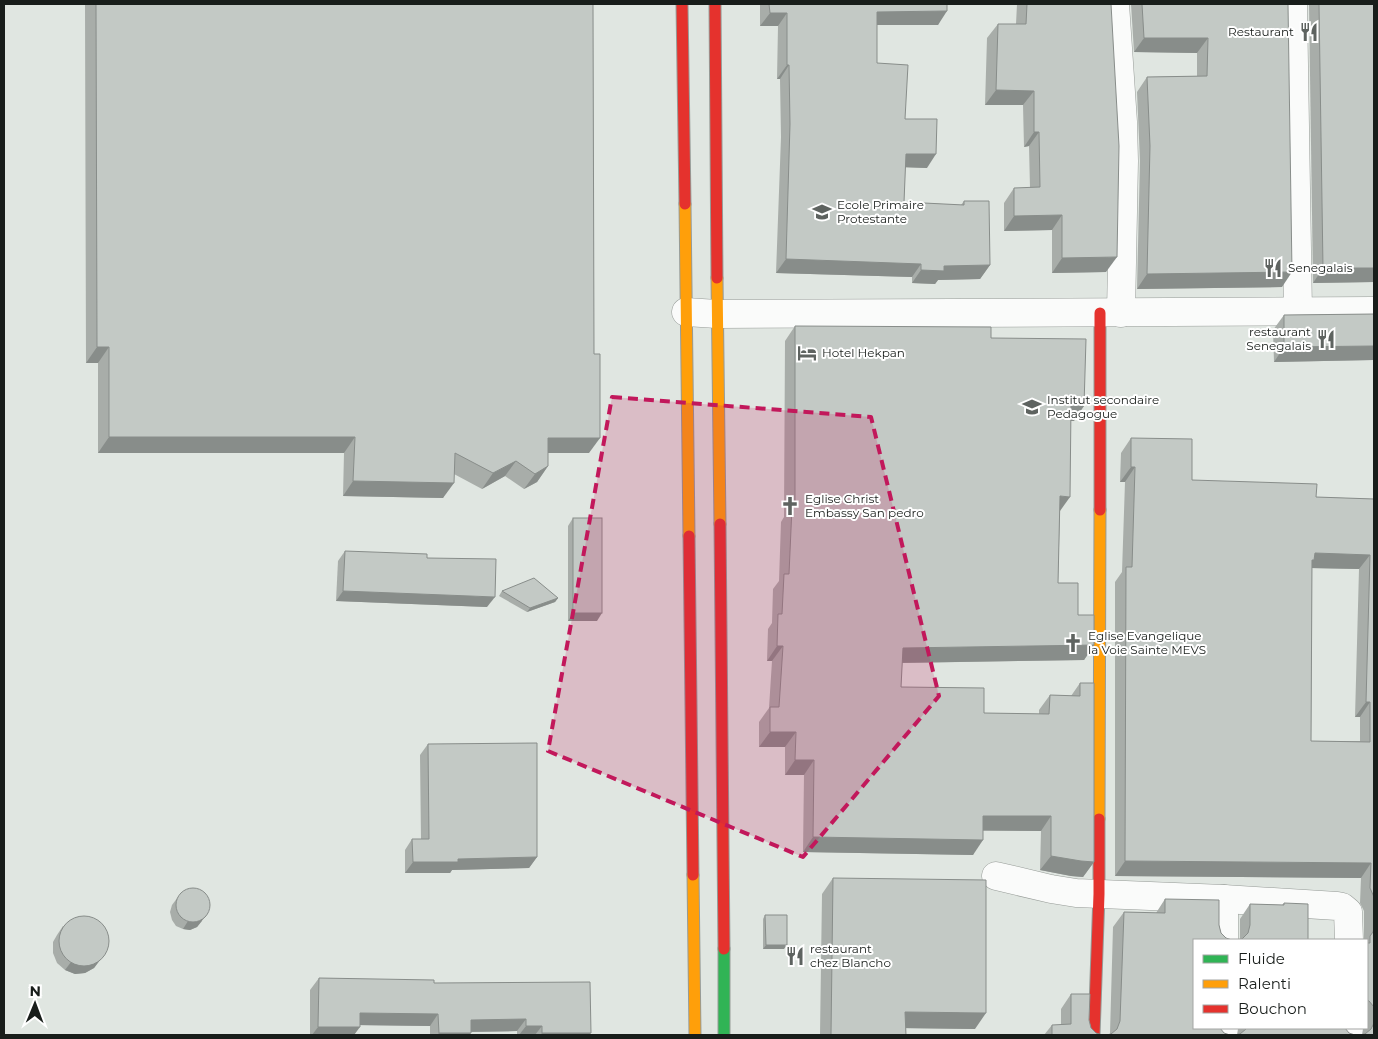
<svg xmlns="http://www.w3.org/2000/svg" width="1378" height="1039" viewBox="0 0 1378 1039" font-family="Montserrat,sans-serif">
<rect width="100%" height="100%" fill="#e0e6e1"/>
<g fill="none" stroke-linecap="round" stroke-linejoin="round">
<!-- street casing -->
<g stroke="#969b97" stroke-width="29">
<g id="street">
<path d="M 1115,4 L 1123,122 L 1124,161 L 1121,313"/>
<path d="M 1293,4 L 1298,312"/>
<path d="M 686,312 L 717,314 L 1374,311"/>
<path d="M 996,876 L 1051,889 L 1076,893 L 1224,899 L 1337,906 L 1342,907 L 1348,912 L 1349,940"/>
<path d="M 1224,940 L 1224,899"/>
<path d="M 1223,1035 L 1224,1028"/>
<path d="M 1348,1035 L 1349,1028"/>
</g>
</g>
<!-- fast casing -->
<g stroke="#969b97" stroke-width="13">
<path id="fast" d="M 724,949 L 724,1035"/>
</g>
<!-- slow casing -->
<g stroke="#969b97" stroke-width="13">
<g id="slow">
<path d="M 685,204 L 689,536"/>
<path d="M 717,278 L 720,524"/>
<path d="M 1099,819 L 1100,510"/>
<path d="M 693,875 L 695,1035"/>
</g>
</g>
<!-- jam casing -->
<g stroke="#969b97" stroke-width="13">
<g id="jam">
<path d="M 682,4 L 685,204"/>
<path d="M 715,4 L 717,278"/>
<path d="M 1100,510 L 1100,313"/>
<path d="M 720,524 L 724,949"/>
<path d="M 689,536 L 693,875"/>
<path d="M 1094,1035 L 1099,894 L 1099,819"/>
</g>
</g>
<!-- street -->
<use href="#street" stroke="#fafbfa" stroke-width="28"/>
<!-- fast -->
<use href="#fast" stroke="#30b455" stroke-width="11"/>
<!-- slow -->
<use href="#slow" stroke="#ff9f0a" stroke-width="11"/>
<!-- jam -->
<use href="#jam" stroke="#e5322d" stroke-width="11"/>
</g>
<!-- wall -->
<g fill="#a8ada9" fill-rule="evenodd">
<path d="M 85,4 L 593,4 L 589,453 L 548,453 L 548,466 L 537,482 L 524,489 L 505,476 L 482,489 L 454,474 L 443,498 L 343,496 L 344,453 L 98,453 L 98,363 L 86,363 Z"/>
<path d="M 760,4 L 947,4 L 938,25 L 877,25 L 877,63 L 905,119 L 927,168 L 905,167 L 904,202 L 961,205 L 964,201 L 990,265 L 980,279 L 938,280 L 935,284 L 912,283 L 912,277 L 776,273 L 781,137 L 780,79 L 777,79 L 778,26 L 760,26 Z"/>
<path d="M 1017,4 L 1111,4 L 1106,272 L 1052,273 L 1052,230 L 1004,231 L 1004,203 L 1014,188 L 1030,188 L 1029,146 L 1024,147 L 1023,105 L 985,105 L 987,38 L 998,24 L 1016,24 Z"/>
<path d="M 1131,4 L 1288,4 L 1282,287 L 1137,289 L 1140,161 L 1137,92 L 1147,77 L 1197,76 L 1197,53 L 1134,52 Z"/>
<path d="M 1309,4 L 1374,4 L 1374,282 L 1313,283 Z"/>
<path d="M 1374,314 L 1374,1035 L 1363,1035 L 1363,1028 L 1367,1028 L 1367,940 L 1364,940 L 1364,911 L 1360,903 L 1361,878 L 1115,876 L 1115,582 L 1122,572 L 1125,482 L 1120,482 L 1121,453 L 1131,438 L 1192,480 L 1316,497 L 1374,499 L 1373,360 L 1274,362 L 1273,330 L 1284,315 ZM 1312,568 L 1359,569 L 1355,717 L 1360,717 L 1360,741 L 1311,741 Z"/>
<path d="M 795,326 L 991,338 L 1074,421 L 1071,421 L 1060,511 L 1058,583 L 1078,615 L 1094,645 L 1084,660 L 902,663 L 901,687 L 984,713 L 1039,714 L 1039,710 L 1050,695 L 1071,696 L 1080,683 L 1094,862 L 1083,877 L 1071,876 L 1040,870 L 1041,831 L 983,831 L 973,855 L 803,852 L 804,775 L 785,775 L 785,747 L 759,747 L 759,722 L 769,708 L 772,661 L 767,661 L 768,629 L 772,623 L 773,589 L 779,581 L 781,522 L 784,517 L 785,341 Z"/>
<path d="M 573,518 L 597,621 L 568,621 L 568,526 Z"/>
<path d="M 345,551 L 427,558 L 487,607 L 336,601 L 338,561 Z"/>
<path d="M 502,591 L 558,598 L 555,602 L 527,612 L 499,596 Z"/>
<path d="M 428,744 L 537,857 L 529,868 L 452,870 L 450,873 L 405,873 L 405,850 L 412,839 L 421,839 L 420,755 Z"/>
<path d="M 833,878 L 975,1029 L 906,1028 L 906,1035 L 820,1035 L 822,894 Z"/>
<path d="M 178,897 L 202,921 L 197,927 L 190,930 L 183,929 L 176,926 L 172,920 L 170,912 L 172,905 Z"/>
<path d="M 1165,899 L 1219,925 L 1221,933 L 1226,938 L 1194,1028 L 1110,1034 L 1113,927 L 1124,912 L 1156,913 Z"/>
<path d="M 1284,903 L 1308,940 L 1240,939 L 1240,919 L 1250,904 L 1282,905 Z"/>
<path d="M 765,915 L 784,949 L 763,949 L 763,919 Z"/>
<path d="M 63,926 L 100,960 L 94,968 L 85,973 L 75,974 L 65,970 L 57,963 L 53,953 L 53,942 L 57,935 Z"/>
<path d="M 319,978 L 434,983 L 589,1035 L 517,1035 L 517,1031 L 471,1032 L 469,1035 L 430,1035 L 430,1026 L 360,1025 L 354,1035 L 310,1035 L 310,990 Z"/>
<path d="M 1071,994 L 1089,1020 L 1091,1028 L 1096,1033 L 1102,1035 L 1044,1035 L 1052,1025 L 1061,1025 L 1061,1009 Z"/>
<path d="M 1238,1028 L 1345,1028 L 1238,1035 Z"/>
</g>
<!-- shaded-wall -->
<g fill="#888d8a">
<path d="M 947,11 L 938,25 L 867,25 L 877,12 Z"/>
<path d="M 770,13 L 787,13 L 778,26 L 760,26 Z"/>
<path d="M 1144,38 L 1208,38 L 1197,53 L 1134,52 Z"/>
<path d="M 787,65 L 789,65 L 780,79 L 777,79 Z"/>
<path d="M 996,90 L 1034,91 L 1023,105 L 985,105 Z"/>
<path d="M 1034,132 L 1039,132 L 1029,146 L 1024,147 Z"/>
<path d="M 906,154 L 936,154 L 927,168 L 896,167 Z"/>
<path d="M 1062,215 L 1052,230 L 1004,231 L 1014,216 Z"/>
<path d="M 1117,257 L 1106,272 L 1052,273 L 1062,258 Z"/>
<path d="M 786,259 L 921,264 L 912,277 L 776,273 Z"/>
<path d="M 990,265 L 980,279 L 938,280 L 935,284 L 912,283 L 921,270 L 944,266 Z"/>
<path d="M 1323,268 L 1374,268 L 1374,282 L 1313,283 Z"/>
<path d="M 1292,272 L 1282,287 L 1137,289 L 1147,274 Z"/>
<path d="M 1374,346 L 1374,359 L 1373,360 L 1274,362 L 1284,347 Z"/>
<path d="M 97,347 L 109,347 L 98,363 L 86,363 Z"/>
<path d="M 1071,406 L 1084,406 L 1074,421 L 1060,421 Z"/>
<path d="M 109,437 L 355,437 L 344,453 L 98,453 Z"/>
<path d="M 548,438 L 600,438 L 589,453 L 537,453 Z"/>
<path d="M 516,461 L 505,476 L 482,489 L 493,473 Z"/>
<path d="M 548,466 L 537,482 L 524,489 L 535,474 Z"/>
<path d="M 1131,467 L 1135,467 L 1125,482 L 1120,482 Z"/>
<path d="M 353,481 L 454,483 L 443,498 L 343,496 Z"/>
<path d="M 1060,496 L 1070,497 L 1060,511 Z"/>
<path d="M 1315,553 L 1370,555 L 1359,569 L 1309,568 Z"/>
<path d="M 343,591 L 495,597 L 487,607 L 336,601 Z"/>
<path d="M 558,598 L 555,602 L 527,612 L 530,608 Z"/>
<path d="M 573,613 L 602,613 L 597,621 L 568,621 Z"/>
<path d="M 1094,645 L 1084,660 L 892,663 L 903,648 Z"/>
<path d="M 777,646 L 783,646 L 772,661 L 767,661 Z"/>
<path d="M 1366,702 L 1370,702 L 1360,717 L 1355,717 Z"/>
<path d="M 770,732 L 796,732 L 785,747 L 759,747 Z"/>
<path d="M 795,760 L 814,760 L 804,775 L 785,775 Z"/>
<path d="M 983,816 L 1051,816 L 1041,831 L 973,830 Z"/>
<path d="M 813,837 L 983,840 L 973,855 L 803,852 Z"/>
<path d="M 1051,856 L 1094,862 L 1083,877 L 1071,876 L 1040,870 Z"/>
<path d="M 537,857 L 529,868 L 452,870 L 450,873 L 405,873 L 413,862 L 458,859 Z"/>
<path d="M 1125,861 L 1371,863 L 1361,878 L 1115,876 Z"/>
<path d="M 208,913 L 197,927 L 190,930 L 183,929 L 188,921 Z"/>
<path d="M 766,945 L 787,945 L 784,949 L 763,949 Z"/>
<path d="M 106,952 L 94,968 L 85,973 L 75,974 L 65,970 L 71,962 Z"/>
<path d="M 905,1012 L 986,1013 L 975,1029 L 894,1028 Z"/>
<path d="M 360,1013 L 438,1014 L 430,1026 L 352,1025 Z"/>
<path d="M 526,1019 L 517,1031 L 462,1032 L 471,1020 Z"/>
<path d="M 526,1026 L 542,1026 L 535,1035 L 519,1035 Z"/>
<path d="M 318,1027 L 360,1027 L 354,1035 L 312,1035 Z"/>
<path d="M 439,1033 L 471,1033 L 469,1035 L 437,1035 Z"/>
<path d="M 542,1033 L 591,1033 L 589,1035 L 540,1035 Z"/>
</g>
<!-- building -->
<g fill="#c3c9c5" stroke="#888d8a" fill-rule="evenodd">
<path d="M 96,4 L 593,4 L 594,354 L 600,354 L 600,438 L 548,438 L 548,466 L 535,474 L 516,461 L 493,473 L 455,453 L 454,483 L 353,481 L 355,437 L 109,437 L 109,347 L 97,347 Z"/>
<path d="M 769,4 L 947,4 L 947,11 L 877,12 L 877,63 L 908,65 L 905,119 L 937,119 L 936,154 L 906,154 L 904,202 L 964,205 L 964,201 L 989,201 L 990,265 L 944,266 L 944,271 L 921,270 L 921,264 L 786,259 L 790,124 L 789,65 L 787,65 L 787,13 L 770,13 Z"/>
<path d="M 1027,4 L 1111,4 L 1119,146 L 1117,257 L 1062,258 L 1062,215 L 1014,216 L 1014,188 L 1040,187 L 1039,132 L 1034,132 L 1034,91 L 996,90 L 998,24 L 1026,24 Z"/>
<path d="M 1142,4 L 1288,4 L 1292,272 L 1147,274 L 1150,146 L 1147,77 L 1207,76 L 1208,38 L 1144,38 Z"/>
<path d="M 1319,4 L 1374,4 L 1374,268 L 1323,268 Z"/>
<path d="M 1374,314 L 1374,346 L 1284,347 L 1284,315 Z"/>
<path d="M 795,326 L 991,327 L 991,338 L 1086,339 L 1084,406 L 1071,406 L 1070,497 L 1060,496 L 1058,583 L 1078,583 L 1078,615 L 1094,615 L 1094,645 L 903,648 L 901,687 L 984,688 L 984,713 L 1049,714 L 1050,695 L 1080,696 L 1080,683 L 1094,683 L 1094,862 L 1081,861 L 1051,856 L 1051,816 L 983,816 L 983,840 L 813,837 L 814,760 L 795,760 L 796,732 L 770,732 L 770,707 L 779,707 L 783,646 L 777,646 L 778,614 L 782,614 L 784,574 L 789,574 L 792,507 L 795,507 Z"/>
<path d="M 1131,438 L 1192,439 L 1192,480 L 1317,484 L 1316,497 L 1374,499 L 1374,904 L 1374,897 L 1370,888 L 1371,863 L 1125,861 L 1126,567 L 1132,567 L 1135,467 L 1131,467 ZM 1315,553 L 1370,555 L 1366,702 L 1370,702 L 1370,742 L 1311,741 L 1312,560 L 1314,560 Z"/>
<rect x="573" y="518" width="29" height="95"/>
<path d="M 345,551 L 427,554 L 427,558 L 496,559 L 495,597 L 343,591 Z"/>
<path d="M 534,578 L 558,598 L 530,608 L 502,591 Z"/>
<path d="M 537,743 L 537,857 L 458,859 L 458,862 L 413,862 L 412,839 L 429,839 L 428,744 Z"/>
<path d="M 833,878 L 986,880 L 986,1013 L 905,1012 L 906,1035 L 831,1035 Z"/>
<circle cx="193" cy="905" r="17"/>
<path d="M 1165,899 L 1219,900 L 1219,925 L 1221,933 L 1226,938 L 1232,940 L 1194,940 L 1194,1028 L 1220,1028 L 1224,1033 L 1230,1035 L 1106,1035 L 1111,1034 L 1117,1029 L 1120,1021 L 1124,912 L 1165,913 Z"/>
<path d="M 1284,903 L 1308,904 L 1308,940 L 1236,940 L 1242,939 L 1248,933 L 1250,925 L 1250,904 L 1284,905 Z"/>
<path d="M 765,915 L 787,915 L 787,945 L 766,945 Z"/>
<circle cx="84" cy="941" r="25"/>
<path d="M 1374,928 L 1374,1035 L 1358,1035 L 1365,1034 L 1371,1029 L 1374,1023 L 1374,1007 L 1369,1001 L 1367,1000 L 1367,943 L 1370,943 L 1370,936 L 1373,932 Z"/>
<path d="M 319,978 L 434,980 L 434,983 L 590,982 L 591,1033 L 542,1033 L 542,1026 L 526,1026 L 526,1019 L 471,1020 L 471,1033 L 439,1033 L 438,1014 L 360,1013 L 360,1027 L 318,1027 Z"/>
<path d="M 1071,994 L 1090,994 L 1089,1020 L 1091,1028 L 1096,1033 L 1102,1035 L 1052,1035 L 1052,1025 L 1071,1024 Z"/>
<path d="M 1247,1028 L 1345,1028 L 1349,1033 L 1355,1035 L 1233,1035 L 1240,1034 L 1246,1029 Z"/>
</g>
<!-- marked area -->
<path fill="#c2185b" fill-opacity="0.2" stroke="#c2185b" stroke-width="4" stroke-dasharray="10 6" stroke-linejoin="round" d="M 612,397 L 871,417 L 939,696 L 803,857 L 548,751 Z"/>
<!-- icons -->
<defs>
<g id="restaurant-bare" transform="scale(1.5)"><path d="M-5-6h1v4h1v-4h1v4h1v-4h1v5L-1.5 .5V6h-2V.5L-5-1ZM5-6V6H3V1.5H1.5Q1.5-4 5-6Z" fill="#5e6360" stroke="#fff" stroke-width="2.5" paint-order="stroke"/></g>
<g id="school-bare" transform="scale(1.5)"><path d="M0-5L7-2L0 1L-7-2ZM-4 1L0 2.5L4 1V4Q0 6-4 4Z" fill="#5e6360" stroke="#fff" stroke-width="2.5" paint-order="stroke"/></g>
<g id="hotel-bare" transform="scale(1.5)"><path d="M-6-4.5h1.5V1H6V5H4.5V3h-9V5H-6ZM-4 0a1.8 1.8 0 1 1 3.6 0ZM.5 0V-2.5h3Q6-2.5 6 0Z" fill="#5e6360" stroke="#fff" stroke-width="2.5" paint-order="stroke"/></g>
<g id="church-bare" transform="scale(1.5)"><path d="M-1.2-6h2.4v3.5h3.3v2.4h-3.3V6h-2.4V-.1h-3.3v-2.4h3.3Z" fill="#5e6360" stroke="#fff" stroke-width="2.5" paint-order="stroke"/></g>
</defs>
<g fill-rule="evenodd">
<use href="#restaurant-bare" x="1309" y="32"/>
<use href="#school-bare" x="822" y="212"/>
<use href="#restaurant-bare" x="1273" y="268"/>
<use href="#restaurant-bare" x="1326" y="339"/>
<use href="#hotel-bare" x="807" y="353"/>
<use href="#school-bare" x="1032" y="407"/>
<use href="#church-bare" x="790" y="506"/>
<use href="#church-bare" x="1073" y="643"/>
<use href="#restaurant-bare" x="795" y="956"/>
</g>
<g text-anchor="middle" stroke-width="4" stroke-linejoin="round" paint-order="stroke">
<!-- poi labels -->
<g font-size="12" fill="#181d1a" stroke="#fff" text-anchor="start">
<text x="1294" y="36" text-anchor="end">Restaurant</text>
<text x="837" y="209">Ecole Primaire<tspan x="837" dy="14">Protestante</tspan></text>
<text x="1288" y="272">Senegalais</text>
<text x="1311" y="336" text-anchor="end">restaurant<tspan x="1311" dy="14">Senegalais</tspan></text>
<text x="822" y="357">Hotel Hekpan</text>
<text x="1047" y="404">Institut secondaire<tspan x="1047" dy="14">Pedagogue</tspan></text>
<text x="805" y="503">Eglise Christ<tspan x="805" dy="14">Embassy San pedro</tspan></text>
<text x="1088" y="640">Eglise Evangelique<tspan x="1088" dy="14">la Voie Sainte MEVS</tspan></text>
<text x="810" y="953">restaurant<tspan x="810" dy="14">chez Blancho</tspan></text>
</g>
</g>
<!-- border -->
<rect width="1378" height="1039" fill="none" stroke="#181d1a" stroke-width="10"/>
<!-- legend -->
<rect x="1193" y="939" width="175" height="90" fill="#ffffff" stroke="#a3a5a3"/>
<rect x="1203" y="955" width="25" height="8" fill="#30b455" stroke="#a3a5a3"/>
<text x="1238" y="964" font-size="15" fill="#181d1a">Fluide</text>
<rect x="1203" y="980" width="25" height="8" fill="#ff9f0a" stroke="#a3a5a3"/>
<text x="1238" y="989" font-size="15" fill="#181d1a">Ralenti</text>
<rect x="1203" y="1005" width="25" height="8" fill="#e5322d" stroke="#a3a5a3"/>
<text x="1238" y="1014" font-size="15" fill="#181d1a">Bouchon</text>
<!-- north arrow -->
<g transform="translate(35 1004) rotate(1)" stroke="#ffffff" stroke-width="4" paint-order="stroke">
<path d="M0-4L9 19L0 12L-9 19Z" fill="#181d1a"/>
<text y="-8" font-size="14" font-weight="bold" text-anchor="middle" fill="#181d1a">N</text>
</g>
</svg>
